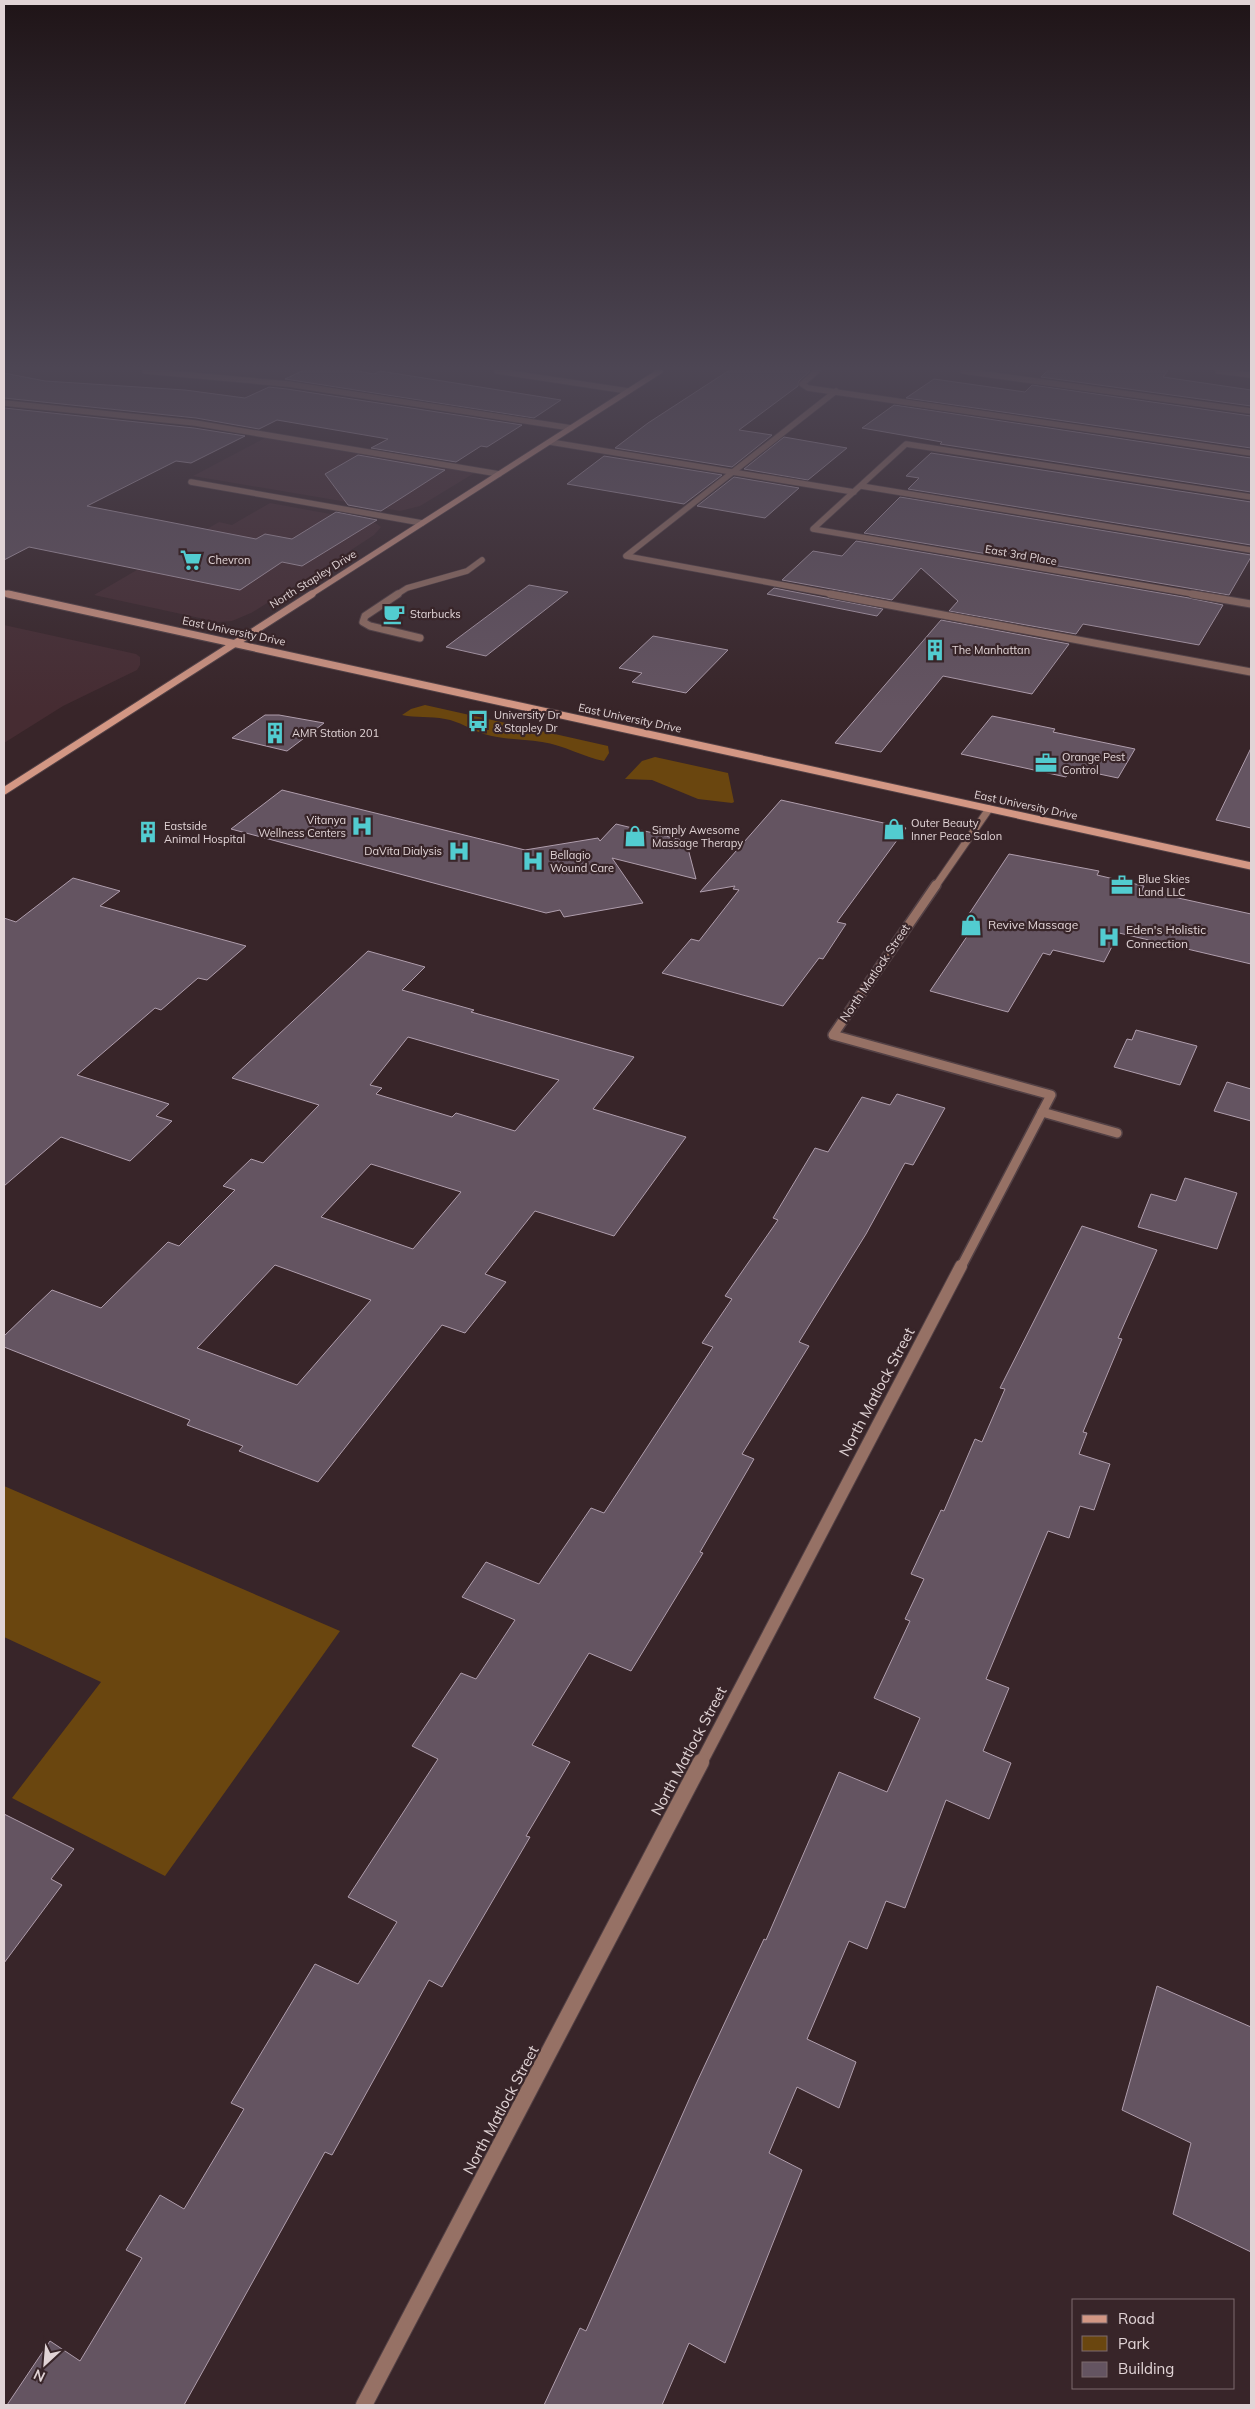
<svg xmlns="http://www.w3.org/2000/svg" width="1255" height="2409" viewBox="0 0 1255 2409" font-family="Mulish,sans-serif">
<rect width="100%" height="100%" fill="#382529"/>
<!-- built -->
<g fill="#462c32">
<path d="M 267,437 L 476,472 L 420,506 L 400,511 L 193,476 Z"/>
<path d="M 270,503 L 374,522 L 381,527 L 374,535 L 319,571 L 251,613 L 232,621 L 218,622 L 94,595 L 219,522 L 232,525 Z"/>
<path d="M 4,625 L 136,654 L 140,657 L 140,665 L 137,670 L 63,706 L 4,743 Z"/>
</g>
<!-- green -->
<g fill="#6a460f">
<path d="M 425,705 L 608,746 L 609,753 L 604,761 C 583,757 564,745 542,742 C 522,739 504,740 484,734 C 471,730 459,721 445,719 C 430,716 416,718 402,715 L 411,709 Z"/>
<path d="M 655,757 L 728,773 L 734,802 L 732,803 L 698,799 L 652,780 L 625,779 L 642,761 Z"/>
<path d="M 4,1486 L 340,1631 L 165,1876 L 12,1798 L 101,1682 L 4,1637 Z"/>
</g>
<!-- building -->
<g fill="#645461" stroke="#af9dac" fill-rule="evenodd">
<path d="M 302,371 L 358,371 L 374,374 L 380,371 L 561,400 L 534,418 L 285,379 Z"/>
<path d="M 728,371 L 810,371 L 799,381 L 798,386 L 739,430 L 772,435 L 732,467 L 615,448 L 648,423 Z"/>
<path d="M 1047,371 L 1168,371 L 1163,377 L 1251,390 L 1251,406 L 1041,377 Z"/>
<path d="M 4,373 L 45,381 L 185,390 L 245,398 L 269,387 L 287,389 L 522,425 L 487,447 L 481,446 L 456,462 L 371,448 L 388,439 L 277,420 L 259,429 L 196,418 L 4,398 Z"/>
<path d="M 934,379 L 1025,392 L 1032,385 L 1251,416 L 1251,448 L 906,398 Z"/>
<path d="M 894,405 L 1251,458 L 1251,492 L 940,444 L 942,442 L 862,428 Z"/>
<path d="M 4,408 L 194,428 L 245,436 L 191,463 L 176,461 L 87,506 L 256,539 L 265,534 L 292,539 L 336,512 L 377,520 L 302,566 L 282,562 L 240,590 L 29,547 L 4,560 Z"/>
<path d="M 784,437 L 847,448 L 808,480 L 744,469 Z"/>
<path d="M 931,453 L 1251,502 L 1251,545 L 908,489 L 919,478 L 906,476 Z"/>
<path d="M 358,455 L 445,470 L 381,511 L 348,505 L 325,474 Z"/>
<path d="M 604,456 L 722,475 L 684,504 L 567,484 Z"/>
<path d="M 734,477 L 799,488 L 765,518 L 697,506 Z"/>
<path d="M 900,497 L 1251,555 L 1251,557 L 1229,595 L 864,533 Z"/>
<path d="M 856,541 L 1189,598 L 1223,605 L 1199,645 L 1083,624 L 1076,634 L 949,611 L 958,601 L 921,568 L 892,600 L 782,580 L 813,551 L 842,556 Z"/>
<path d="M 529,585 L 568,592 L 486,656 L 446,647 Z"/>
<path d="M 774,588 L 826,598 L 883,609 L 877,616 L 767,594 Z"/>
<path d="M 941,620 L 1069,644 L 1032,694 L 943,676 L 881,752 L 835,743 Z"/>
<path d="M 653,636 L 728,650 L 686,693 L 632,682 L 642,673 L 619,668 Z"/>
<path d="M 265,715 L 279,715 L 324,723 L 287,751 L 232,738 Z"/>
<path d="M 992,716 L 1055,729 L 1053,732 L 1135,749 L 1118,778 L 1071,768 L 1066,777 L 961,754 Z"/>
<path d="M 1251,748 L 1251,828 L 1216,820 Z"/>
<path d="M 282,790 L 525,850 L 598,838 L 600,841 L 616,824 L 686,841 L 696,879 L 612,858 L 643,903 L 564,917 L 560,910 L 546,913 L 231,829 Z"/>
<path d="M 781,800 L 906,828 L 837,922 L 846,924 L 823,959 L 819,958 L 783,1006 L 662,973 L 691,939 L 699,941 L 739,890 L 733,889 L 735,886 L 700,892 Z"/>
<path d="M 1009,854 L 1099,871 L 1097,875 L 1144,886 L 1142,890 L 1251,914 L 1251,964 L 1119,933 L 1104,962 L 1053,950 L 1050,955 L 1043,953 L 1008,1012 L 930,991 L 972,929 L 961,926 Z"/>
<path d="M 73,878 L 120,891 L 100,906 L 246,946 L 207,980 L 198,978 L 161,1010 L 155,1008 L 77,1075 L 169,1104 L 156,1116 L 172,1121 L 130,1161 L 61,1137 L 4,1186 L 4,918 L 16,922 Z"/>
<path d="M 368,951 L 425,967 L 402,990 L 474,1010 L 471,1012 L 634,1057 L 593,1109 L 686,1137 L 614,1236 L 535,1211 L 485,1274 L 506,1282 L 465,1333 L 442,1325 L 318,1482 L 239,1451 L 243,1446 L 187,1425 L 190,1420 L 4,1347 L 4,1336 L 52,1290 L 101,1308 L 168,1242 L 179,1246 L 235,1190 L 223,1186 L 251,1159 L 263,1163 L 319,1105 L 232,1078 ZM 408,1037 L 559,1080 L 515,1131 L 456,1113 L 452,1117 L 376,1094 L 382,1088 L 370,1085 ZM 371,1164 L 461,1192 L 413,1249 L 321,1217 ZM 275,1265 L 371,1300 L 297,1385 L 197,1348 Z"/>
<path d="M 1136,1030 L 1197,1046 L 1180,1085 L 1114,1067 L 1127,1039 L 1132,1040 Z"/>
<path d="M 1227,1082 L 1251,1089 L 1251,1121 L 1214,1111 Z"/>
<path d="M 897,1094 L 945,1108 L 913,1165 L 905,1163 L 866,1234 L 799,1342 L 809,1346 L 742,1454 L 754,1459 L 700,1552 L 703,1553 L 631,1671 L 589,1653 L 532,1745 L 570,1762 L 526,1836 L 530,1837 L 442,1987 L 429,1980 L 332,2155 L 325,2152 L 184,2405 L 7,2405 L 50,2341 L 80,2361 L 142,2258 L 126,2250 L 160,2195 L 184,2209 L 244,2109 L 231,2103 L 315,1964 L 358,1984 L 397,1922 L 348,1897 L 438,1759 L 412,1746 L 461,1673 L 476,1679 L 515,1620 L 462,1597 L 486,1562 L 539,1584 L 591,1508 L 604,1513 L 713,1347 L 702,1343 L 732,1299 L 725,1296 L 778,1220 L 773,1218 L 815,1148 L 828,1152 L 862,1097 L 890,1105 Z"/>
<path d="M 1185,1178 L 1237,1193 L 1217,1249 L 1138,1227 L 1151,1194 L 1176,1201 Z"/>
<path d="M 1082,1226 L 1157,1250 L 1118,1338 L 1122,1339 L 1083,1432 L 1087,1433 L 1079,1454 L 1110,1464 L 1094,1510 L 1080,1506 L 1069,1538 L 1048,1531 L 986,1679 L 1009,1688 L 983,1751 L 1011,1763 L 989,1819 L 946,1800 L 905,1908 L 886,1901 L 867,1949 L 849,1941 L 807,2039 L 856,2062 L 839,2108 L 797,2087 L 769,2153 L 802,2170 L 725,2363 L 689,2343 L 662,2405 L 544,2405 L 580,2328 L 586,2331 L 696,2084 L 764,1939 L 766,1940 L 839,1772 L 887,1792 L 920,1718 L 874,1698 L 910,1621 L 905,1619 L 924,1579 L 911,1574 L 941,1510 L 944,1511 L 975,1439 L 982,1442 L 1005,1389 L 1000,1388 Z"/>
<path d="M 4,1814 L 74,1849 L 51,1879 L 62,1885 L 4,1963 Z"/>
<path d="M 1157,1986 L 1251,2027 L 1251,2252 L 1173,2214 L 1191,2143 L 1122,2110 Z"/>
</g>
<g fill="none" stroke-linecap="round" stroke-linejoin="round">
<!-- lane-far1 casing -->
<g stroke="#534145" stroke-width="7">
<g id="lane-far1">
<path d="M 497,371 L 628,391"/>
<path d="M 817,371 L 802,384 L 808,388 L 1251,453"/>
<path d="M 1218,371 L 1251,375"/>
<path d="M 836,391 L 626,556 L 837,595"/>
<path d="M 4,403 L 195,423 L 499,474"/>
<path d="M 861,486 L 1251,550"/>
<path d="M 396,595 L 407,588 L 467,571 L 482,560"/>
</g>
</g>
<!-- lane casing -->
<g stroke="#534145" stroke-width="9">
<g id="lane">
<path d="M 398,594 L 365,616 L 363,622 L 370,626 L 420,638"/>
<path d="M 830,594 L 1251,672"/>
</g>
</g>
<!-- street-far4 casing -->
<g stroke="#534145" stroke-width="7">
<g id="street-far4">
<path d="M 145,371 L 288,384 L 571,428"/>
<path d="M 963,371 L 1251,411"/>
<path d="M 550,442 L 854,492"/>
<path d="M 191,482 L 422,523"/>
<path d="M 1199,595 L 813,529 L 906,444 L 1251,497"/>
</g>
</g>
<!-- street-far3 casing -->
<g stroke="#534145" stroke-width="9">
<g id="street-far3">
<path d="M 1192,594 L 1251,604"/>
<path d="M 935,887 L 989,809"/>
</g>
</g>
<!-- street-far2 casing -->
<g stroke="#534145" stroke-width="12">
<g id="street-far2">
<path d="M 936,885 L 833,1035 L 1051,1095 L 961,1267"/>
<path d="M 1042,1112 L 1117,1133"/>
</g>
</g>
<!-- street-far1 casing -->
<g stroke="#534145" stroke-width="14">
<path id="street-far1" d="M 701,1763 L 961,1266"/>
</g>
<!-- street casing -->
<g stroke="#534145" stroke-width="18">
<path id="street" d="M 364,2405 L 701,1762"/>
</g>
<!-- secondary-far1 casing -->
<g stroke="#534145" stroke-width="7">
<g id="secondary-far1">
<path d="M 4,593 L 14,595"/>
<path d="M 310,595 L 660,371"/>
</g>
</g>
<!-- secondary casing -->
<g stroke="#534145" stroke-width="9">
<g id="secondary">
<path d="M 8,594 L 1251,866"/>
<path d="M 4,791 L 312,594"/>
</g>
</g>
<!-- lane-far1 -->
<use href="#lane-far1" stroke="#967165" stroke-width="5.5"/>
<!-- lane -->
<use href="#lane" stroke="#967165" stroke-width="7"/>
<!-- street-far4 -->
<use href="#street-far4" stroke="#967165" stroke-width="5.5"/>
<!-- street-far3 -->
<use href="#street-far3" stroke="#967165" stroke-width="7"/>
<!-- street-far2 -->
<use href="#street-far2" stroke="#967165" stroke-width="9"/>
<!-- street-far1 -->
<use href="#street-far1" stroke="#967165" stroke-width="12"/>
<!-- street -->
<use href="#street" stroke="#967165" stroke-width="16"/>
<!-- secondary-far1 -->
<use href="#secondary-far1" stroke="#d39784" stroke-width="5.5"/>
<!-- secondary -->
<use href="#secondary" stroke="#d39784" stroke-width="7"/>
</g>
<!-- sky -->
<linearGradient id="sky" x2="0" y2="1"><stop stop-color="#1f1417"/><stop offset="0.52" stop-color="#4d4654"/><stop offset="1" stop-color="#4d4654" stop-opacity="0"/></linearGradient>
<rect width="1255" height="708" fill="url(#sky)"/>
<!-- icons -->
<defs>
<g id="supermarket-bare" transform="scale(1.725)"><path d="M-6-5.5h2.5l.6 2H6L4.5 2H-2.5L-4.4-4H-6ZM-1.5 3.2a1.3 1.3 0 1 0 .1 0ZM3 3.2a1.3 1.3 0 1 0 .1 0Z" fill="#52ccd0" stroke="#382529" stroke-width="2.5" paint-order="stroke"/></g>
<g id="cafe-bare" transform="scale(1.725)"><path d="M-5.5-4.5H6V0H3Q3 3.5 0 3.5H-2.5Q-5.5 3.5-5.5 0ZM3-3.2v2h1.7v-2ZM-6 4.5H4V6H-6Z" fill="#52ccd0" stroke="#382529" stroke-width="2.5" paint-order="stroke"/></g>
<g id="building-bare" transform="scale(1.725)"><path d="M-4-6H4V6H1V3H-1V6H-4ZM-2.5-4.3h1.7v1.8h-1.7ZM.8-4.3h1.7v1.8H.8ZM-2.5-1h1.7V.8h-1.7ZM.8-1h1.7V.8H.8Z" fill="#52ccd0" stroke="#382529" stroke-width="2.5" paint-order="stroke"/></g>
<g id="bus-bare" transform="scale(1.725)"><path d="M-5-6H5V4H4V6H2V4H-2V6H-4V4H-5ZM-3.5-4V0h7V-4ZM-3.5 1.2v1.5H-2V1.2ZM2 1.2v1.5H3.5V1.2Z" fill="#52ccd0" stroke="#382529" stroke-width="2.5" paint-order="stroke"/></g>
<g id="office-bare" transform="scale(1.725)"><path d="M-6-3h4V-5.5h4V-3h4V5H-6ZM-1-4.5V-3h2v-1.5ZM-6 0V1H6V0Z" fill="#52ccd0" stroke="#382529" stroke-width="2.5" paint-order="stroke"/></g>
<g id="hospital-bare" transform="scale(1.725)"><path d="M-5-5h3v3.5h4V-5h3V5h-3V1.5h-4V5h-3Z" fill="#52ccd0" stroke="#382529" stroke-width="2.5" paint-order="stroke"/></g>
<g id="shop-bare" transform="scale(1.725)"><path d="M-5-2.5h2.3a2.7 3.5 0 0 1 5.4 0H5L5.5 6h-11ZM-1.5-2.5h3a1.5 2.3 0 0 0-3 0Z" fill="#52ccd0" stroke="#382529" stroke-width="2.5" paint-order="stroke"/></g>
</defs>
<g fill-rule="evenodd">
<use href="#supermarket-bare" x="191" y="560"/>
<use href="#cafe-bare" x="394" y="614"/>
<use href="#building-bare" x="935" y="650"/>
<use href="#bus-bare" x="478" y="721"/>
<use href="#building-bare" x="275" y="733"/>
<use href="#office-bare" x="1046" y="763"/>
<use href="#hospital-bare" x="362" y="826"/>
<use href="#shop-bare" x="894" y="829"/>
<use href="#building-bare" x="148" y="832"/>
<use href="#shop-bare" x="635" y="836"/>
<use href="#hospital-bare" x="459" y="851"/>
<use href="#hospital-bare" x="533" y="861"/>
<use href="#office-bare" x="1122" y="885"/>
<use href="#shop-bare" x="971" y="925"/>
<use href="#hospital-bare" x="1109" y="937"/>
</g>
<g text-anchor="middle" stroke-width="4.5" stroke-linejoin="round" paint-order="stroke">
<!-- far-street labels -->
<g font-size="11" fill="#e1d4d6" stroke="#382529">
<text transform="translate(1021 555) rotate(10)" y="4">East 3rd Place</text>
<text transform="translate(313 579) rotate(-32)" y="4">North Stapley Drive</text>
<text transform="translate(234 631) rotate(12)" y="4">East University Drive</text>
<text transform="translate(630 718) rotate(12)" y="4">East University Drive</text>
<text transform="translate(1026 805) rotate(12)" y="4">East University Drive</text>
</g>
<!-- far-poi labels -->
<g font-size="11" fill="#e1d4d6" stroke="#382529" text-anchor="start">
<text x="208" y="564">Chevron</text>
<text x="410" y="618">Starbucks</text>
<text x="952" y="654">The Manhattan</text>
<text x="494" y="719">University Dr<tspan x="494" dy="13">&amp; Stapley Dr</tspan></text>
<text x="292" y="737">AMR Station 201</text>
<text x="1062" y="761">Orange Pest<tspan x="1062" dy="13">Control</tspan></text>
<text x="346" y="824" text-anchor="end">Vitanya<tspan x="346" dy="13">Wellness Centers</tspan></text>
<text x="911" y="827">Outer Beauty<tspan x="911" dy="13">Inner Peace Salon</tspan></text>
<text x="164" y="830">Eastside<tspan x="164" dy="13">Animal Hospital</tspan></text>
<text x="652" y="834">Simply Awesome<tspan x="652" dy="13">Massage Therapy</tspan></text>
<text x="442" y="855" text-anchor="end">DaVita Dialysis</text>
<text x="550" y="859">Bellagio<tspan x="550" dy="13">Wound Care</tspan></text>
<text x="1138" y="883">Blue Skies<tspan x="1138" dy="13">Land LLC</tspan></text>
</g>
<!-- poi labels -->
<g font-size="12" fill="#e1d4d6" stroke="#382529" text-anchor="start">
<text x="988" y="929">Revive Massage</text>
<text x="1126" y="934">Eden's Holistic<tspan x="1126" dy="14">Connection</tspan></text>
</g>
<!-- street labels -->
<g font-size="12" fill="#e1d4d6" stroke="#382529">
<text transform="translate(875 973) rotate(-56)" y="4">North Matlock Street</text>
</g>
<!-- near-street labels -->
<g font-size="15" fill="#e1d4d6" stroke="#382529">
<text transform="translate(877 1392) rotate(-62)" y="5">North Matlock Street</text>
<text transform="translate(689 1751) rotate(-62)" y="5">North Matlock Street</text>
<text transform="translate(501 2110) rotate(-62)" y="5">North Matlock Street</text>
</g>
</g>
<!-- border -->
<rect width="1255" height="2409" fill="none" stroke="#e1d4d6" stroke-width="10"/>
<!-- legend -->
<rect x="1072" y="2299" width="162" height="90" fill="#382529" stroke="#7c6b6e"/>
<rect x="1082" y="2315" width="25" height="8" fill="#d39784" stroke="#7c6b6e"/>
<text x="1118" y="2324" font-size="15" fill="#e1d4d6">Road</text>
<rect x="1082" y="2336" width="25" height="15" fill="#6a460f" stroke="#7c6b6e"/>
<text x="1118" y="2349" font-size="15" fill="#e1d4d6">Park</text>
<rect x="1082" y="2362" width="25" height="15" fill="#645461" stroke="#7c6b6e"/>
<text x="1118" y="2374" font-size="15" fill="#e1d4d6">Building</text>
<!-- north arrow -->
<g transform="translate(45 2364) rotate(206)" stroke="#382529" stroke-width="4" paint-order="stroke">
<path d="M0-4L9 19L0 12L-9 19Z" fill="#e1d4d6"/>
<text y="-8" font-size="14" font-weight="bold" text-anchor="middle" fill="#e1d4d6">N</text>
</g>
</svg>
